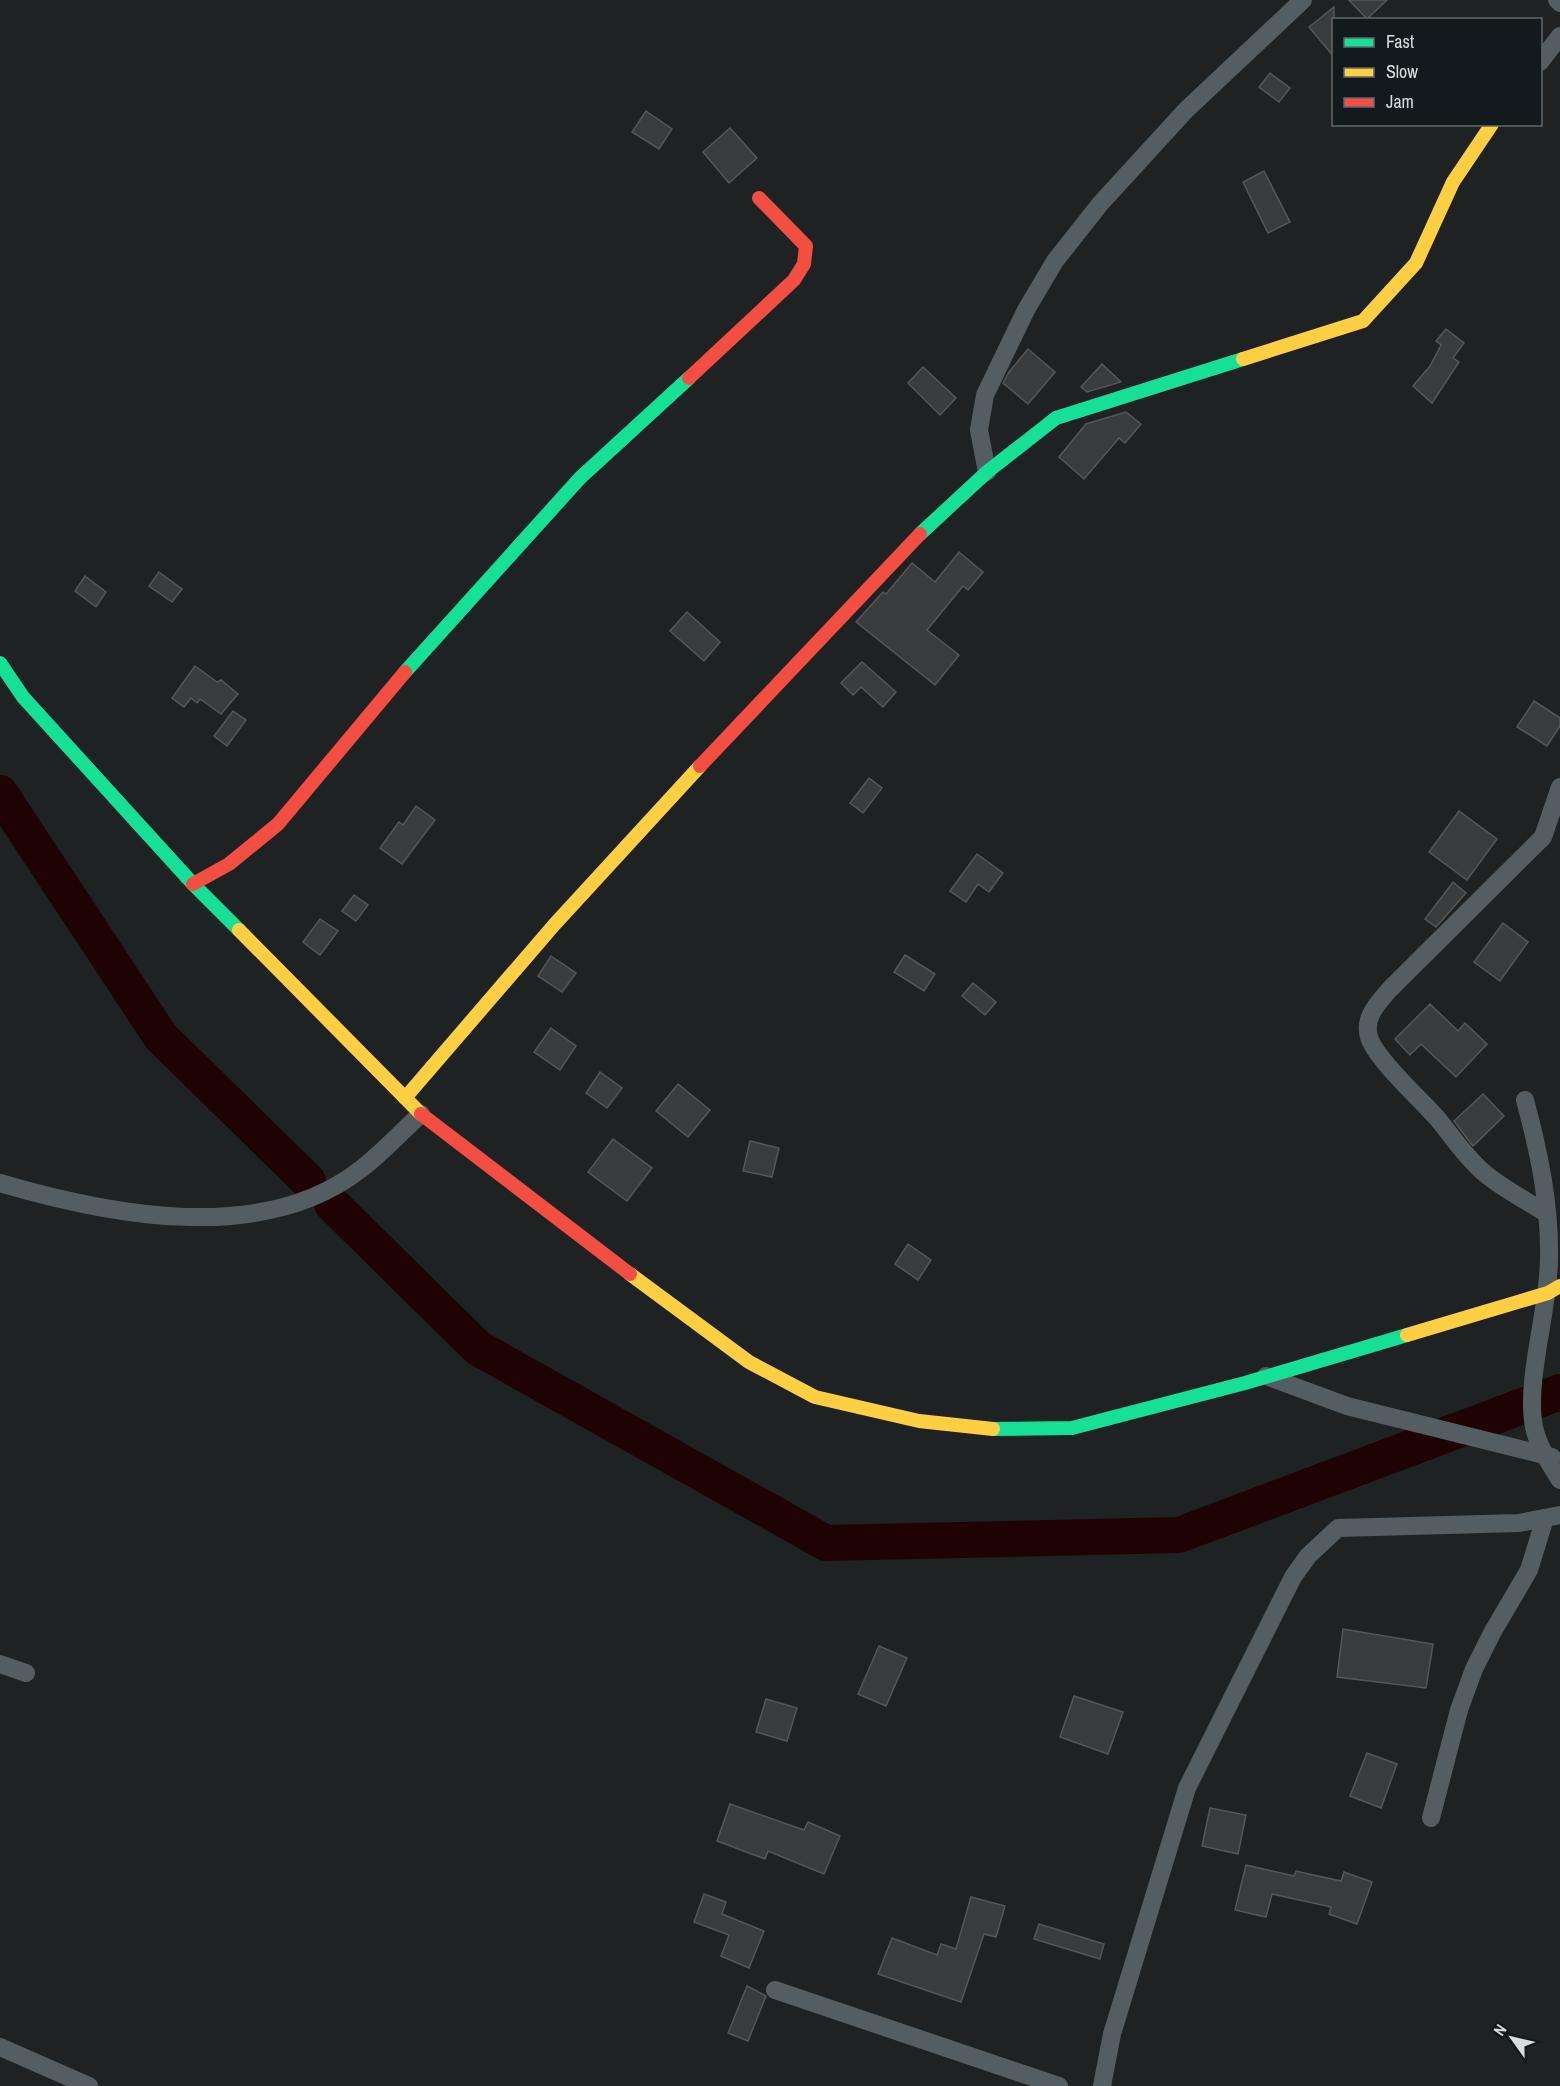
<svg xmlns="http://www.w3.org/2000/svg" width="1560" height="2086" viewBox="0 0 1560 2086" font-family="'Archivo Narrow',sans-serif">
<rect width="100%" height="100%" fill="#1e2223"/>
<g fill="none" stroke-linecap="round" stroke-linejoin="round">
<!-- river -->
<g stroke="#1f0303" stroke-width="36">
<path d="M 0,793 L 161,1037 L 308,1181"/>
<path d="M 332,1204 L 478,1348 L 826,1543 L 1179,1535 L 1560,1392"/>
</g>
</g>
<!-- building -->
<g fill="#383c3d" stroke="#545758" stroke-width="1.5">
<path d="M 1349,0 L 1387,0 L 1367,19 Z"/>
<path d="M 1334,7 L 1334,57 L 1309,27 Z"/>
<path d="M 1270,73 L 1290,88 L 1279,102 L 1259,87 Z"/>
<path d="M 646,111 L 672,129 L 659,149 L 632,132 Z"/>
<path d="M 730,128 L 757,158 L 729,183 L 703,152 Z"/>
<path d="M 1264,171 L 1290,222 L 1268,233 L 1243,182 Z"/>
<path d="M 1446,329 L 1464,343 L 1453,358 L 1459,362 L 1432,403 L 1413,386 L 1430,366 L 1441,345 L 1436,341 Z"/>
<path d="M 1028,349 L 1055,372 L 1028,404 L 1003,383 L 1009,372 Z"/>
<path d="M 1102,364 L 1121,382 L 1087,392 L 1081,387 Z"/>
<path d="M 923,367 L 956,398 L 940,415 L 908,383 Z"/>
<path d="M 1126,412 L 1141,424 L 1125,443 L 1119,438 L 1084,479 L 1059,457 L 1086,424 Z"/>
<path d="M 959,552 L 983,572 L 968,590 L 963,586 L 927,630 L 959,655 L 935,685 L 856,622 L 883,592 L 886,594 L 912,563 L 935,582 Z"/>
<path d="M 159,572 L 182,589 L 172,602 L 149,586 Z"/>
<path d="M 85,576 L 106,592 L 96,607 L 75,591 Z"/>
<path d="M 687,612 L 720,642 L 704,661 L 670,631 Z"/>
<path d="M 862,662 L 896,692 L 883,707 L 861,687 L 853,695 L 841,683 Z"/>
<path d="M 195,666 L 217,682 L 221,680 L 238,694 L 221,714 L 200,699 L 197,703 L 191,698 L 184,707 L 172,698 Z"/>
<path d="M 1534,701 L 1560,718 L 1560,726 L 1547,746 L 1517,727 Z"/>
<path d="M 233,711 L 246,720 L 227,746 L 214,736 Z"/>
<path d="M 869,778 L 882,788 L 863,813 L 850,803 Z"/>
<path d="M 416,806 L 435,820 L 402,864 L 380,848 L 399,822 L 403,825 Z"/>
<path d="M 1459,811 L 1497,839 L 1467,880 L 1429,852 Z"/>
<path d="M 977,854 L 1003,873 L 989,892 L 978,884 L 966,902 L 950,891 Z"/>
<path d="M 1453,882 L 1466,893 L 1436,927 L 1425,919 Z"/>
<path d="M 354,895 L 368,905 L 356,921 L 342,911 Z"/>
<path d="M 320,919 L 338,931 L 320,955 L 303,942 Z"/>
<path d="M 1503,923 L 1528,942 L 1500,981 L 1474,962 Z"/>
<path d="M 905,955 L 935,974 L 924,991 L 894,972 Z"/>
<path d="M 551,956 L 576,973 L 562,992 L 538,976 Z"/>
<path d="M 973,983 L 996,1002 L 985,1015 L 962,996 Z"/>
<path d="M 1430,1004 L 1458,1031 L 1465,1023 L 1487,1044 L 1456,1077 L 1421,1044 L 1410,1055 L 1395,1039 Z"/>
<path d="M 551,1028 L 576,1046 L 560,1070 L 534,1052 Z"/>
<path d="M 600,1072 L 622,1088 L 607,1108 L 586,1093 Z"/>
<path d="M 678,1084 L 710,1110 L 688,1137 L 656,1111 Z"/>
<path d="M 1483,1094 L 1504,1116 L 1473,1146 L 1454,1121 Z"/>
<path d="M 613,1139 L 652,1168 L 627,1201 L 588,1172 Z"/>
<path d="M 750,1141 L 779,1148 L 772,1177 L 743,1171 Z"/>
<path d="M 908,1244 L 931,1260 L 918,1280 L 895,1264 Z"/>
<path d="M 1343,1629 L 1433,1644 L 1426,1688 L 1337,1677 Z"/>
<path d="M 879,1646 L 907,1658 L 886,1706 L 858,1694 Z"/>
<path d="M 1074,1696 L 1123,1712 L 1108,1754 L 1060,1737 Z"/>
<path d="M 766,1699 L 797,1708 L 787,1741 L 756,1732 Z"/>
<path d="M 1367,1753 L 1397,1764 L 1381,1808 L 1350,1796 Z"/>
<path d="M 730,1804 L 804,1830 L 808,1822 L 840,1836 L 824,1874 L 768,1851 L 765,1859 L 717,1841 Z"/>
<path d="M 1210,1808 L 1246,1815 L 1238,1854 L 1202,1846 Z"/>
<path d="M 1246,1865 L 1294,1876 L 1296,1871 L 1341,1881 L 1344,1872 L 1372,1882 L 1357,1924 L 1329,1914 L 1331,1907 L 1272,1894 L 1266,1917 L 1235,1910 Z"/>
<path d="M 704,1894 L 726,1902 L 722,1914 L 764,1931 L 749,1968 L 721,1956 L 729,1935 L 694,1922 Z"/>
<path d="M 971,1897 L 1005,1906 L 996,1937 L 984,1934 L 961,2002 L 878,1974 L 892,1938 L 937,1955 L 941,1944 L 956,1949 Z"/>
<path d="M 1039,1924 L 1104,1944 L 1100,1959 L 1034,1939 Z"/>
<path d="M 747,1986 L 766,1996 L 748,2041 L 728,2033 Z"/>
</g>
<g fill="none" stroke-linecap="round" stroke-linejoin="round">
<!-- street -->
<g stroke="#545e62" stroke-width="18">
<path d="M 1557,0 L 1560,3"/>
<path d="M 1540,62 L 1560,36"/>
<path d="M 987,472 L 979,430 L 985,395 L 1026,310 L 1055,261 L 1100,204 L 1186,110 L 1303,0"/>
<path d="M 1525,1100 C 1539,1152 1550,1204 1549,1258 C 1549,1310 1525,1380 1534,1427 C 1538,1446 1550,1464 1560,1480"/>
<path d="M 0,1183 C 109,1215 263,1246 361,1169 C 382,1153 401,1132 421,1114"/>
<path d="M 1547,1214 C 1526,1200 1501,1188 1482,1171 C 1464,1155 1452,1136 1437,1118 C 1421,1100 1375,1058 1369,1037 C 1363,1017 1379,1002 1390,989 L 1543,837 L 1560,787"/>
<path d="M 1266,1376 L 1347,1406 L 1552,1457"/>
<path d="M 0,1664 L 26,1673"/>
<path d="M 1431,1818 L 1459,1710 L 1474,1669 L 1492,1633 L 1529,1570 L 1545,1518"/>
<path d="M 775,1990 L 1059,2086"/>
<path d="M 0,2047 L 89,2086"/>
<path d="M 1102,2086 L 1112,2034 L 1187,1788 L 1293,1577 L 1308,1556 L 1338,1528 L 1519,1523 L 1560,1515"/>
</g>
<!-- fast -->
<g stroke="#16e098" stroke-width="14">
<path d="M 920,534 L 987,472 L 1056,418 L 1243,359"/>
<path d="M 0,663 L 23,697 L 193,884 L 239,930"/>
<path d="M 405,672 L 580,478 L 689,378"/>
<path d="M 993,1429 L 1072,1428 L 1245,1383 L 1407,1335"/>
</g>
<!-- slow -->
<g stroke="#ffcf43" stroke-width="14">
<path d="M 1243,359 L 1363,321 L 1416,263 L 1453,182 L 1492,124"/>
<path d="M 239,930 L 421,1114"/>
<path d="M 405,1098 L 554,925 L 700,766"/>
<path d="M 630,1274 L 749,1362 L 815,1397 L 919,1421 L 993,1429"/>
<path d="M 1407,1335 L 1548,1293 L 1560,1286"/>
</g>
<!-- jam -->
<g stroke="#f24e42" stroke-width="14">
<path d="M 689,378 L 794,280 L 804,264 L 806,246 L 759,198"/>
<path d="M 700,766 L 920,534"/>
<path d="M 193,884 L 229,864 L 278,824 L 405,672"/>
<path d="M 421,1114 L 630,1274"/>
</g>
</g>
<!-- legend -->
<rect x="1332" y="18" width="210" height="108" fill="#121a1d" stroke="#61686a" stroke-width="1.5"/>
<rect x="1344" y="38" width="30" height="9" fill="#16e098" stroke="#61686a" stroke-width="1.5"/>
<text x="1386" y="48" font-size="18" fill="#d7dcde">Fast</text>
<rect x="1344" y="68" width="30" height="9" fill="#ffcf43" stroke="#61686a" stroke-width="1.5"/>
<text x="1386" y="78" font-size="18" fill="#d7dcde">Slow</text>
<rect x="1344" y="98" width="30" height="9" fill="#f24e42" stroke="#61686a" stroke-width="1.5"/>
<text x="1386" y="108" font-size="18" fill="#d7dcde">Jam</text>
<!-- north arrow -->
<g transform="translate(1512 2038) rotate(304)" stroke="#121a1d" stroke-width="4.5" paint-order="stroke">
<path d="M0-4.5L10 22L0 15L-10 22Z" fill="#d7dcde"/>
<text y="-9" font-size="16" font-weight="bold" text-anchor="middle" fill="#d7dcde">N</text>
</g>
</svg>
